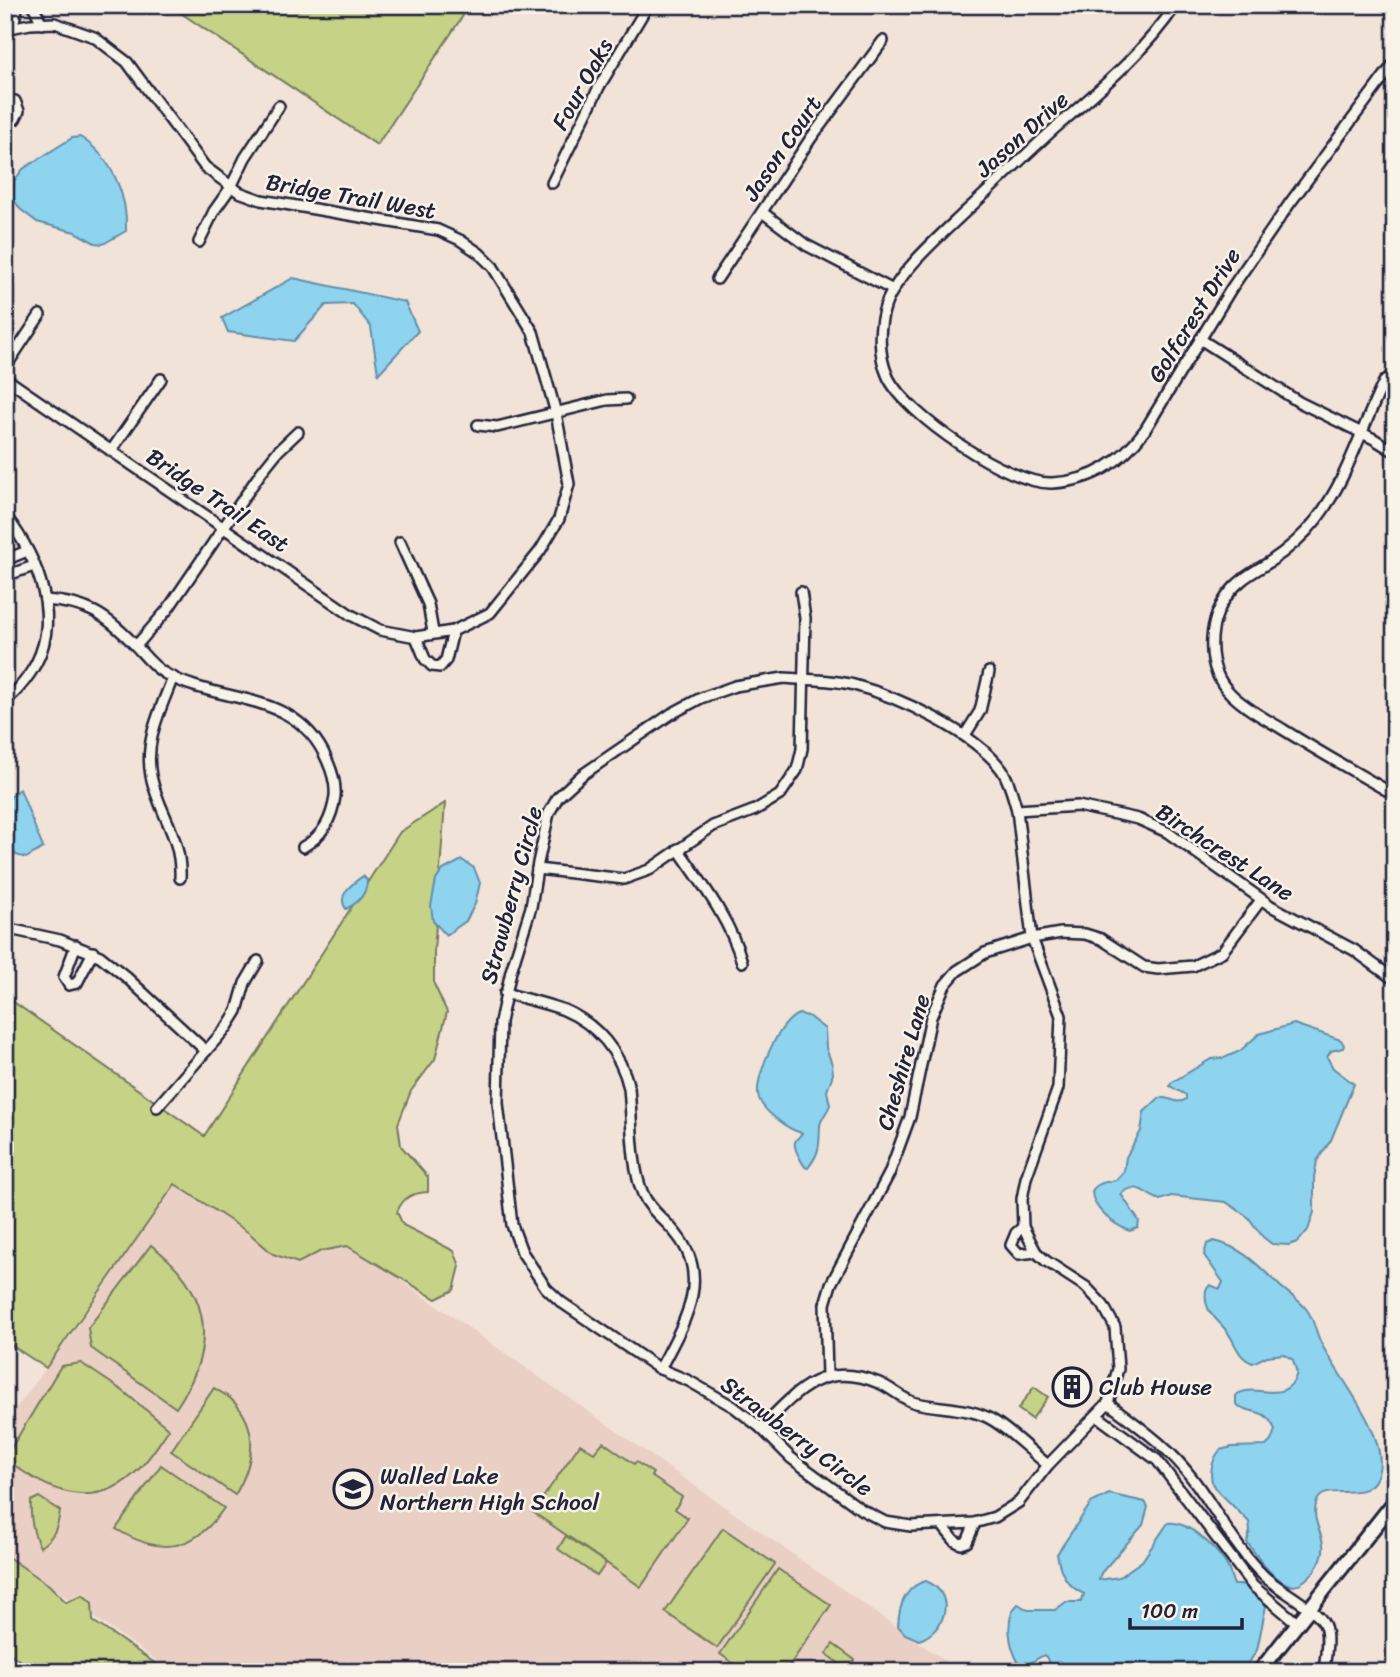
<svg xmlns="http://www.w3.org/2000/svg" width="1400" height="1677" viewBox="0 0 1400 1677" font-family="Sriracha,sans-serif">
<rect width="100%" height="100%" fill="#f1e3d8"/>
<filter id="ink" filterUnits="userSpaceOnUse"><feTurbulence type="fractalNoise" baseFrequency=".0143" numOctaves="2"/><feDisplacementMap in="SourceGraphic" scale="14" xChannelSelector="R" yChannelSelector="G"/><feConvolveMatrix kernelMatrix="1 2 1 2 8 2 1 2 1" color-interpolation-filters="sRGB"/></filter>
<g filter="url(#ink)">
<!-- built -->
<path fill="#eacfc5" d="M 175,1184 L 257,1240 L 286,1200 L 961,1672 L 173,1672 L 5,1555 L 5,1423 L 80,1323 Z"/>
<!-- green -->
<g fill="#c6d386" stroke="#747a60" stroke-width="2">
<path d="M 169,5 L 470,5 L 377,145 Z"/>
<path d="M 445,803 L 434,951 L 434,984 L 447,1012 L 435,1059 L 411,1091 L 398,1124 L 401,1146 L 428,1177 L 428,1192 C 412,1193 403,1197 397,1212 L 403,1225 L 454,1251 L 460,1266 L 454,1290 L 436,1299 L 347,1246 L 321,1251 L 298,1263 L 273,1254 L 249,1233 L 175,1184 L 46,1368 L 5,1341 L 5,996 L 204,1136 L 400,832 Z"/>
<path d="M 151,1245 C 212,1291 218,1346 176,1408 L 91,1348 L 88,1328 Z"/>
<path d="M 81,1363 L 123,1391 L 169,1429 C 160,1442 151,1457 140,1468 C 96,1514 47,1492 5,1458 L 61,1366 Z"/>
<path d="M 1034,1387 L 1048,1397 L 1032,1419 L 1018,1409 Z"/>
<path d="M 214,1388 C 220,1392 227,1395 232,1400 C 261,1428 253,1465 235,1495 L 171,1451 Z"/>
<path d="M 603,1442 L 634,1464 L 636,1462 L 653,1473 L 651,1476 L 682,1497 L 675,1509 L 688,1518 L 641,1587 L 533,1512 L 580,1444 L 594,1453 Z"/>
<path d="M 161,1465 L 224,1508 C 194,1552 160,1556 116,1529 Z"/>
<path d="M 39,1497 L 60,1511 C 58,1527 54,1538 40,1547 C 32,1532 30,1518 31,1501 Z"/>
<path d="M 723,1528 L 775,1564 L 717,1648 L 665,1612 Z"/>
<path d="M 566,1536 L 606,1563 L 597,1576 L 558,1549 Z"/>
<path d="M 5,1555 L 49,1585 L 66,1602 L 83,1595 L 92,1603 L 93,1621 L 168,1672 L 36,1672 L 5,1650 Z"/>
<path d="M 778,1569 L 831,1605 L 785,1672 L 746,1672 L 720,1654 Z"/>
<path d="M 833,1644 L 855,1660 L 848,1670 L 826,1654 Z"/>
</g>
<!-- water -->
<g fill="#8ed4ef" stroke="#638da7" stroke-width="2">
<path d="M 80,137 C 111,156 128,195 126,231 L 103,244 L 95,243 L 75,232 L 37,222 L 20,209 L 13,198 L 14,181 L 23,169 L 72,138 Z"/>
<path d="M 293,278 L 405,302 L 418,331 L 378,374 L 371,327 L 353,304 L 326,305 L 294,341 L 228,332 L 222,318 Z"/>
<path d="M 20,789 L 43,848 L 26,858 L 16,855 L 5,835 L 5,801 Z"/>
<path d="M 462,860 L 474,868 L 480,883 L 475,904 L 466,921 L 446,935 L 433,921 L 431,906 L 436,880 L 443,870 Z"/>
<path d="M 363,876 L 367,880 C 367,894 358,903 346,909 C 336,895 352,884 363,876 Z"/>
<path d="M 799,1014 L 808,1016 L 825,1029 L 826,1048 L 832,1064 L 833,1074 L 827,1091 L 830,1105 C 828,1111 821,1119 820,1125 C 819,1145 821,1151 808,1168 L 805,1167 C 802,1162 793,1149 795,1142 C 797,1138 800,1136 802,1133 C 788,1130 759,1109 758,1094 C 756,1074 779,1021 799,1014 Z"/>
<path d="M 1294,1024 L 1341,1040 L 1344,1045 L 1343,1048 L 1331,1051 L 1327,1057 L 1333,1068 L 1354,1084 L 1331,1140 L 1317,1161 L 1314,1177 L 1314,1212 L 1308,1230 L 1298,1242 L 1289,1245 L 1272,1244 L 1263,1237 L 1248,1217 L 1226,1202 L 1171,1196 L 1160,1200 C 1146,1195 1136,1180 1121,1194 L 1139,1221 L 1138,1228 L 1130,1231 C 1114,1225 1092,1209 1092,1191 C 1097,1182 1108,1182 1116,1180 L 1124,1171 L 1126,1157 L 1141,1131 L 1144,1112 L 1159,1098 C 1170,1096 1177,1106 1186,1099 L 1186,1095 L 1170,1086 L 1171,1083 L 1211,1059 L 1224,1058 L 1240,1051 L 1259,1034 Z"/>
<path d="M 1214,1241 C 1242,1247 1259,1266 1279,1285 C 1288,1294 1300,1300 1307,1310 C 1315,1321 1316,1334 1322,1345 C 1338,1376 1387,1433 1379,1470 C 1371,1510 1322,1477 1316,1504 C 1310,1531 1336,1540 1315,1570 C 1309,1578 1303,1583 1294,1586 C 1273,1582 1258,1558 1247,1542 L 1250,1531 L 1249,1522 L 1214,1487 C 1208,1475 1212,1460 1220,1450 L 1232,1447 L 1266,1446 L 1271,1441 L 1275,1430 C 1265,1405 1250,1416 1236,1404 L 1236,1395 C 1255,1381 1286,1408 1297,1373 L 1293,1360 L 1284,1354 L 1267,1356 L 1253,1363 C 1236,1357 1236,1341 1225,1329 C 1214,1316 1203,1310 1206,1290 L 1210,1285 L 1220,1289 L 1223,1282 L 1204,1255 L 1207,1244 Z"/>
<path d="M 1109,1494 L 1145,1502 L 1148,1507 L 1143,1525 L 1101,1573 L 1099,1580 L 1119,1577 L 1142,1561 L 1168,1523 C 1188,1520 1216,1548 1226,1564 C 1230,1570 1231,1578 1234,1585 L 1248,1585 L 1266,1606 L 1257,1650 L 1243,1672 L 1051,1672 L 1047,1658 L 1044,1655 L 1026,1665 L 1019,1663 C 1009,1647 1004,1617 1018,1604 L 1028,1610 L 1055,1610 L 1066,1602 L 1081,1602 L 1084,1594 C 1066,1586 1060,1572 1057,1554 L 1091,1503 Z"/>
<path d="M 926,1581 C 957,1594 946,1631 919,1640 L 905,1634 L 898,1626 C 899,1606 905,1586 926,1581 Z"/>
</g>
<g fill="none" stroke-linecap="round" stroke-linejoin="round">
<!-- minor casing -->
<g stroke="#22223b" stroke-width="14">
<g id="minor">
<path d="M 33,5 L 42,24"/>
<path d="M 1176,5 C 1143,54 1098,91 1054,129 C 1024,156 995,185 965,212 C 939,237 899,271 886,304 C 878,326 878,355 888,377 C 906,415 1009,485 1052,483 C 1093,481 1121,462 1145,430 L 1231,289 L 1290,203 L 1395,62"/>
<path d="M 12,28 L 18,5"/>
<path d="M 5,29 L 30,24 L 55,23 L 94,37 L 127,62 L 205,167 L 239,192 L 261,200 L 438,230 L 460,240 L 479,253 L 493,267 L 533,332 L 556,413 L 569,484 L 559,519 L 540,551 L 490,613 L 453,631 L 416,637 L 380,630 L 351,615 L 5,378"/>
<path d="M 5,99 L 15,101 L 19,111 L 15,119 L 5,121"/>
<path d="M 552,183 L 599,87 L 648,5"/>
<path d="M 762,212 L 806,245 L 893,290"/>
<path d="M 199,242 L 214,211 L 231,187 L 245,158 L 279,106"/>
<path d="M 717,279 L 811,138 L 883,41"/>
<path d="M 1200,339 L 1299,402 L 1374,439 L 1395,452"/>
<path d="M 5,368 L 40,315"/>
<path d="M 1395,372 L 1384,382 C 1361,428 1348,479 1316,520 C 1302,538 1286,551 1268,563 C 1252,573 1238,580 1227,596 C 1207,624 1205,669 1231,694 C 1246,709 1266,719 1284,730 C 1321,753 1358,774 1395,795"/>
<path d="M 478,425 L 497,427 L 607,400 L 626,399"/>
<path d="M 111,451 L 161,379"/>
<path d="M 5,515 C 39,559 64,622 31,672 C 23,684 16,693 5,701"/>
<path d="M 400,542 L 428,604 L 433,632"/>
<path d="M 5,560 L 27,551"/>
<path d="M 5,576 L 34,566"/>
<path d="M 45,600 C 87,603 105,614 133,643 C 143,653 151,665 164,673 C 221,706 296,688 327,760 C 332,771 336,784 335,796 C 332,819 323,836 303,847"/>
<path d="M 416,637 L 425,659 L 432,666 L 440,667 L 446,660 L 453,631"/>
<path d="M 136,646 L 168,609 L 262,471 L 278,451 L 298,432"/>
<path d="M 173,677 C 161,709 144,740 151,776 C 159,814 182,837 180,878"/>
<path d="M 784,678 C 807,680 831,679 854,685 C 899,697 974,732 1002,770 C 1010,782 1013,797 1017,810 L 1032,938 L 1061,1016 L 1058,1088 L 1026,1178 L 1022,1199 L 1023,1227 L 1036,1252 L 1046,1261 L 1086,1287 L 1103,1305 L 1115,1327 L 1118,1369 L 1108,1403 L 1048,1465 L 1019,1502 L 995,1517 L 974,1523 L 911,1526 L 885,1522 L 862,1510 L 791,1458 L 761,1428 L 734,1407 L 689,1381 L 658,1368 L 561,1302 L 546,1288 L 522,1252 L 512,1225 L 498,1103 L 500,1022 L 511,971 L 531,907 L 538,863 L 549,813 L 558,797 L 582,775 L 671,714 L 701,698 L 735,686 Z"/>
<path d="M 965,735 L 980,711 L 989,672"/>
<path d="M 1017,810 L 1078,806 L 1138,819 L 1167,832 L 1271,906 L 1354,950 L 1395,980"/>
<path d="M 678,849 C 703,885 730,920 742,962"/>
<path d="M 537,869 L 624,879 L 649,870 L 713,826 L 755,810 L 780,795 L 797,770 L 802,749 L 805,618 L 801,592"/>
<path d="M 5,928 L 60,940 L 100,956 L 125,976 L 206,1051"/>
<path d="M 76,945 L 64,977 L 69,985 L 77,983 L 93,952"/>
<path d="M 505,993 C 525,999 545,1003 564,1010 C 597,1024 621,1053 629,1088 C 632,1117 631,1168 643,1194 C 650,1211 666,1220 677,1235 C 713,1280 682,1326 660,1369"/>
<path d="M 157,1107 L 227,1027 L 237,1011 L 245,983 L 258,961"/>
<path d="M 1023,1227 L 1016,1233 L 1011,1245 L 1019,1254 L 1036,1252"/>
<path d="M 827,1376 L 825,1304 L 831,1284 L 889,1174 L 910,1117 L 931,1017 L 945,985 L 957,971 L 985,953 L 1032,938 L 1061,933 L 1085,934 L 1101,939 L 1144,967 L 1158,969 L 1193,966 L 1222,952 L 1261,900"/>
<path d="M 1108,1403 C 1138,1426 1169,1447 1192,1478 C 1216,1509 1236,1550 1265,1577 C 1278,1589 1318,1610 1324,1624 C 1330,1636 1325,1658 1324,1672"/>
<path d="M 1097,1416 L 1157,1460 L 1253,1586 L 1297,1623"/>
<path d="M 761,1428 C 797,1391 823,1360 879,1383 C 892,1388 903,1400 916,1403 C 941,1409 972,1407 994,1421 C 1013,1433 1030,1451 1048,1465"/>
<path d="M 942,1525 L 955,1541 L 961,1544 L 967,1542 L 975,1523"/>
</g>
</g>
<!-- secondary casing -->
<g stroke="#22223b" stroke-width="18">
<path id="secondary" d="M 1259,1672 L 1395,1501"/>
</g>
<!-- minor -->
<use href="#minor" stroke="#f7f3e8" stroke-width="9"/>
<!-- secondary -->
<use href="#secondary" stroke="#f7f3e8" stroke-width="12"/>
</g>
</g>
<!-- icons -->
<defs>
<g id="building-ring" transform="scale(2.0125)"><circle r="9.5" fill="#f7f3e8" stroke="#22223b" stroke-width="1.5"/><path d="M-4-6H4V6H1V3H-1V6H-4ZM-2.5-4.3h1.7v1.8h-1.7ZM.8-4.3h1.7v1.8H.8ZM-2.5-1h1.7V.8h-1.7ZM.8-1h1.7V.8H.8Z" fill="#22223b"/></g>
<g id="school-ring" transform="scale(2.0125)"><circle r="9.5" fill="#f7f3e8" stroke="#22223b" stroke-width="1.5"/><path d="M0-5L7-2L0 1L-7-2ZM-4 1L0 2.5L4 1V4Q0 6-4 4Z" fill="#22223b"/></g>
</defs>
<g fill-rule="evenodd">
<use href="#building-ring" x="1072" y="1387"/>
<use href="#school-ring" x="353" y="1489"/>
</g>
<g text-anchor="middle" stroke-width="5" stroke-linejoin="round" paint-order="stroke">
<!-- street labels -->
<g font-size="23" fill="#22223b" stroke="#f7f3e8">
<text transform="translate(582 84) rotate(-61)" y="8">Four Oaks</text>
<text transform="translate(1022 134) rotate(-42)" y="8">Jason Drive</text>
<text transform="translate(782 148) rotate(-56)" y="8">Jason Court</text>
<text transform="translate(351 196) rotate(10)" y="8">Bridge Trail West</text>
<text transform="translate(1194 315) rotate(-58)" y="8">Golfcrest Drive</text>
<text transform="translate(218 500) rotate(34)" y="8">Bridge Trail East</text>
<text transform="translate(1225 852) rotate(33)" y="8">Birchcrest Lane</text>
<text transform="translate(511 895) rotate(-75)" y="8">Strawberry Circle</text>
<text transform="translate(903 1062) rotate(-74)" y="8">Cheshire Lane</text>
<text transform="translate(797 1436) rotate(37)" y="8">Strawberry Circle</text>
</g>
<!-- poi labels -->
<g font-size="23" fill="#22223b" stroke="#f7f3e8" text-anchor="start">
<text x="1099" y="1395">Club House</text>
<text x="380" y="1484">Walled Lake<tspan x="380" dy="26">Northern High School</tspan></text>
</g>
</g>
<!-- margin -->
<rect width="1400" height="1677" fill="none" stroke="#f7f3e8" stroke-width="28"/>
<rect x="14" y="14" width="1372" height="1649" fill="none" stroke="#22223b" stroke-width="2.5" filter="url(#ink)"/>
<!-- scale -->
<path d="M1130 1618v10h112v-10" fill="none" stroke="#22223b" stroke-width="3.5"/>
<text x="1141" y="1618" font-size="21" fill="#22223b" stroke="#f7f3e8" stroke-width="5" paint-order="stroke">100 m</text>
</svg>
